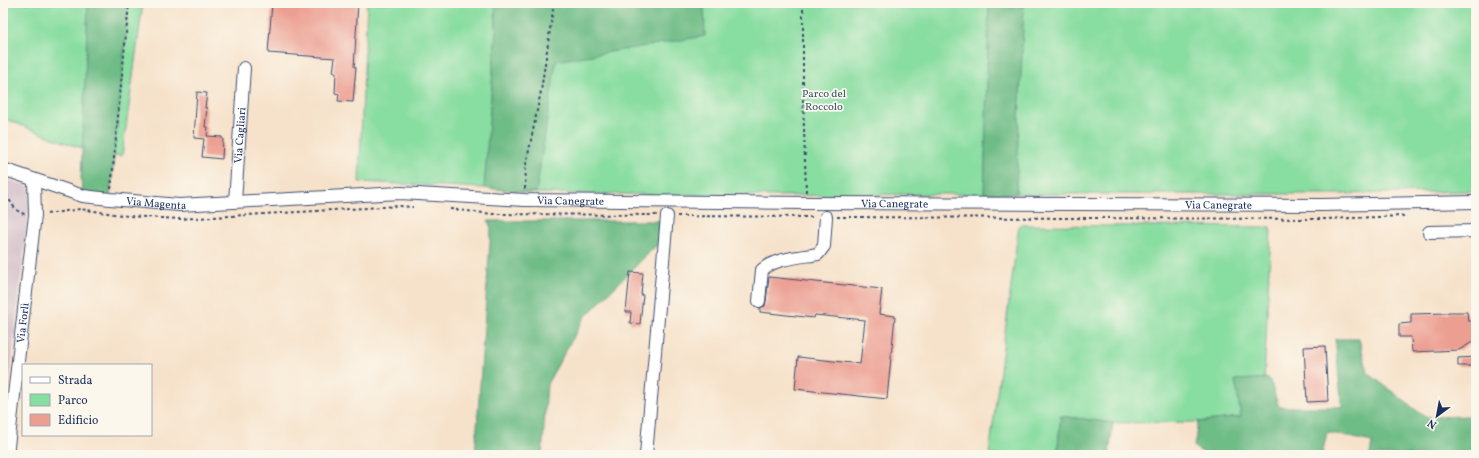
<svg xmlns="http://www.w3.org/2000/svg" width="1479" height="458" viewBox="0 0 1479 458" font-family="Vollkorn,serif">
<rect width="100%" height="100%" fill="#fbf7ec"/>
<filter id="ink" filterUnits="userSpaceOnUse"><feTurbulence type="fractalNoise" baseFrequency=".025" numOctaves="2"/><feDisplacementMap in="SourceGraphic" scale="8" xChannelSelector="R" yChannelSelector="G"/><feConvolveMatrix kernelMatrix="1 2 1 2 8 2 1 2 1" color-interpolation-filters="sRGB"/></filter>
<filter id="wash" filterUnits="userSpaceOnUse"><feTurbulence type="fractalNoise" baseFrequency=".012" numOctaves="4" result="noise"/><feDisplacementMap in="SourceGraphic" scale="16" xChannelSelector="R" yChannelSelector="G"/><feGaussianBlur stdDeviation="0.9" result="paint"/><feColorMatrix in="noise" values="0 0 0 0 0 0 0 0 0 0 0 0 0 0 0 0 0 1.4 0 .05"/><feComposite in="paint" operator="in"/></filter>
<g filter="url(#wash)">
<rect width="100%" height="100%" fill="#f6e2ca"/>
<!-- industrial -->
<path fill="#d2bdc8" d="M 3,178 L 31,187 L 3,439 Z"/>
<!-- green -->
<g fill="#88dda0" stroke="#52867f">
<path d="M 3,3 L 143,3 L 122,156 C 80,152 42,133 3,118 Z"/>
<path d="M 367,3 L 1476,3 L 1476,191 L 1342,194 L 931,194 L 781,196 L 525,193 L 506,189 L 359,182 Z"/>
<path d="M 1019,225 L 1271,227 L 1264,383 L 1241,417 L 1198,422 L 1113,423 L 1061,416 L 1057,455 L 989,455 Z"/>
</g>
<!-- forest -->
<g fill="#6ebc86" stroke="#447672">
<path d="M 88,3 L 129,3 L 110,199 L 83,196 L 81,179 Z"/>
<path d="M 495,3 L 704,3 L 705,36 L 556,61 L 536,193 L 484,188 L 496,29 Z"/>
<path d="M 989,3 L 1024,3 L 1016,194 L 984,193 Z"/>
<path d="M 488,221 L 661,221 L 658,244 L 584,318 L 547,384 L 542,455 L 475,455 L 491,228 Z"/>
<path d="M 1335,339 L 1359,339 L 1368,373 L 1425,417 L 1476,416 L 1476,455 L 1370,455 L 1372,442 L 1327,432 L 1322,455 L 1208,455 L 1194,447 L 1198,422 L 1241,417 L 1235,380 L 1269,378 L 1279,407 L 1342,407 Z"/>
<path d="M 1061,416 L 1113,423 L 1109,455 L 1057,455 Z"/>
</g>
<g id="blocks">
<!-- building -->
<g fill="#ec9e91">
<path d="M 272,3 L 358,3 L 354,67 L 356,67 L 353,102 L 338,101 L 339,94 L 335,93 L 336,73 L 333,72 L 335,58 L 268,53 Z"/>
<path d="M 197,92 L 207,93 L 205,108 L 207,108 L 205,127 L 208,127 L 207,136 L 222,137 L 222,139 L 223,139 L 222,159 L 202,157 L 204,139 L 194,138 Z"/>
<path d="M 630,272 L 643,273 L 641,295 L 643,295 L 640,324 L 630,323 L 631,312 L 626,312 Z"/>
<path d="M 769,277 L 882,289 L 879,314 L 895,316 L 887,399 L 795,389 L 798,357 L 860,364 L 865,320 L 815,315 L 814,318 L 760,312 L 760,308 L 765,306 L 766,302 Z"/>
<path d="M 1448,312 L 1467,312 L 1468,321 L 1476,321 L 1476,340 L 1459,350 L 1412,352 L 1411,337 L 1399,337 L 1399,324 L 1411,323 L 1411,314 L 1448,313 Z"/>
<path d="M 1325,346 L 1328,401 L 1307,402 L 1304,347 Z"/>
<path d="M 1476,357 L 1476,366 L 1458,366 L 1458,358 Z"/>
</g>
</g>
</g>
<g filter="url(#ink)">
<use href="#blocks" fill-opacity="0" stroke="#3c4a6e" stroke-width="1"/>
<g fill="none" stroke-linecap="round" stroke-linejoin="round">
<!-- minor casing -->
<g stroke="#3c4a6e" stroke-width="14">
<g id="minor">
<path id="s1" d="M 3,169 L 83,196 L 110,199 L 179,205 L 400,193 L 525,200 L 806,203 L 1321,205 L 1476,202"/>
<path id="s2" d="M 235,202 L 244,68"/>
<path d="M 1429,232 L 1476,231"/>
<path d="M 759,301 L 762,270 C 775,258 801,257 818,254 L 824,246 L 826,217"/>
<path id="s3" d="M 7,455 L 35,215 L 34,180"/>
<path d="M 646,455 L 667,216"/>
</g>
</g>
<!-- path -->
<g stroke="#3c4a6e" stroke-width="2" stroke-dasharray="3 3" stroke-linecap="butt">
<path d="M 803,3 L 803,98 L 806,192"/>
<path d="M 111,189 L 129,3"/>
<path d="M 525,189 L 526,165 L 541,91 L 554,3"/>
<path d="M 3,190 C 10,198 13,212 25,214"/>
<path d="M 450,209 L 492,214 L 657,215"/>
<path d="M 47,214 L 80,209 L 128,216 L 179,219 L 400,206 L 413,207"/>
<path d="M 677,216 L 815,217"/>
<path d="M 837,217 L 1324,219 L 1405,216"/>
</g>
<!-- minor -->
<use href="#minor" stroke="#fff" stroke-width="12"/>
</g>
</g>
<g text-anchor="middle" stroke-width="3.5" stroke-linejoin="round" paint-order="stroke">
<!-- park labels -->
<g font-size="11" fill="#365a6e" stroke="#fbf7ec">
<text x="824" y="97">Parco del<tspan x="824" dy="13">Roccolo</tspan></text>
</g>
<!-- street labels -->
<g font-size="11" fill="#1b2f5e" stroke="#fbf7ec">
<text dy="4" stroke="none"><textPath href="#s2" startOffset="67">Via Cagliari</textPath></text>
<text dy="4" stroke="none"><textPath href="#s1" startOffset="573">Via Canegrate</textPath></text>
<text dy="4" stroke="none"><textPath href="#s1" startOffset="158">Via Magenta</textPath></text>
<text dy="4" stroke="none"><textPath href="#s1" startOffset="897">Via Canegrate</textPath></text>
<text dy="4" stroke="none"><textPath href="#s1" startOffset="1221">Via Canegrate</textPath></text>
<text dy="4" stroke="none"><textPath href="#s3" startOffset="133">Via Forlì</textPath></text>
</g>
</g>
<!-- margin -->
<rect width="1479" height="458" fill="none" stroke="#fbf7ec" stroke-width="16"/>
<!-- legend -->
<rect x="22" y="364" width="130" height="72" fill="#fbf7ec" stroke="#a1a7b3"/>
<rect x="30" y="377" width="20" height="6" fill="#ffffff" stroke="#a1a7b3"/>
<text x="58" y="384" font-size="12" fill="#1b2f5e">Strada</text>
<rect x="30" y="394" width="20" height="12" fill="#88dda0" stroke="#a1a7b3"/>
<text x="58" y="404" font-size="12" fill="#1b2f5e">Parco</text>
<rect x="30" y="414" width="20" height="12" fill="#ec9e91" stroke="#a1a7b3"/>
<text x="58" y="424" font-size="12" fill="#1b2f5e">Edificio</text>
<!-- north arrow -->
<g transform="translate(1437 416) rotate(212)" stroke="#fbf7ec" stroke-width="3" paint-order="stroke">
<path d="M0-3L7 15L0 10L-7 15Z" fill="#1b2f5e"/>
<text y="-6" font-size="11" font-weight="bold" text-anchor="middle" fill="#1b2f5e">N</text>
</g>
</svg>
